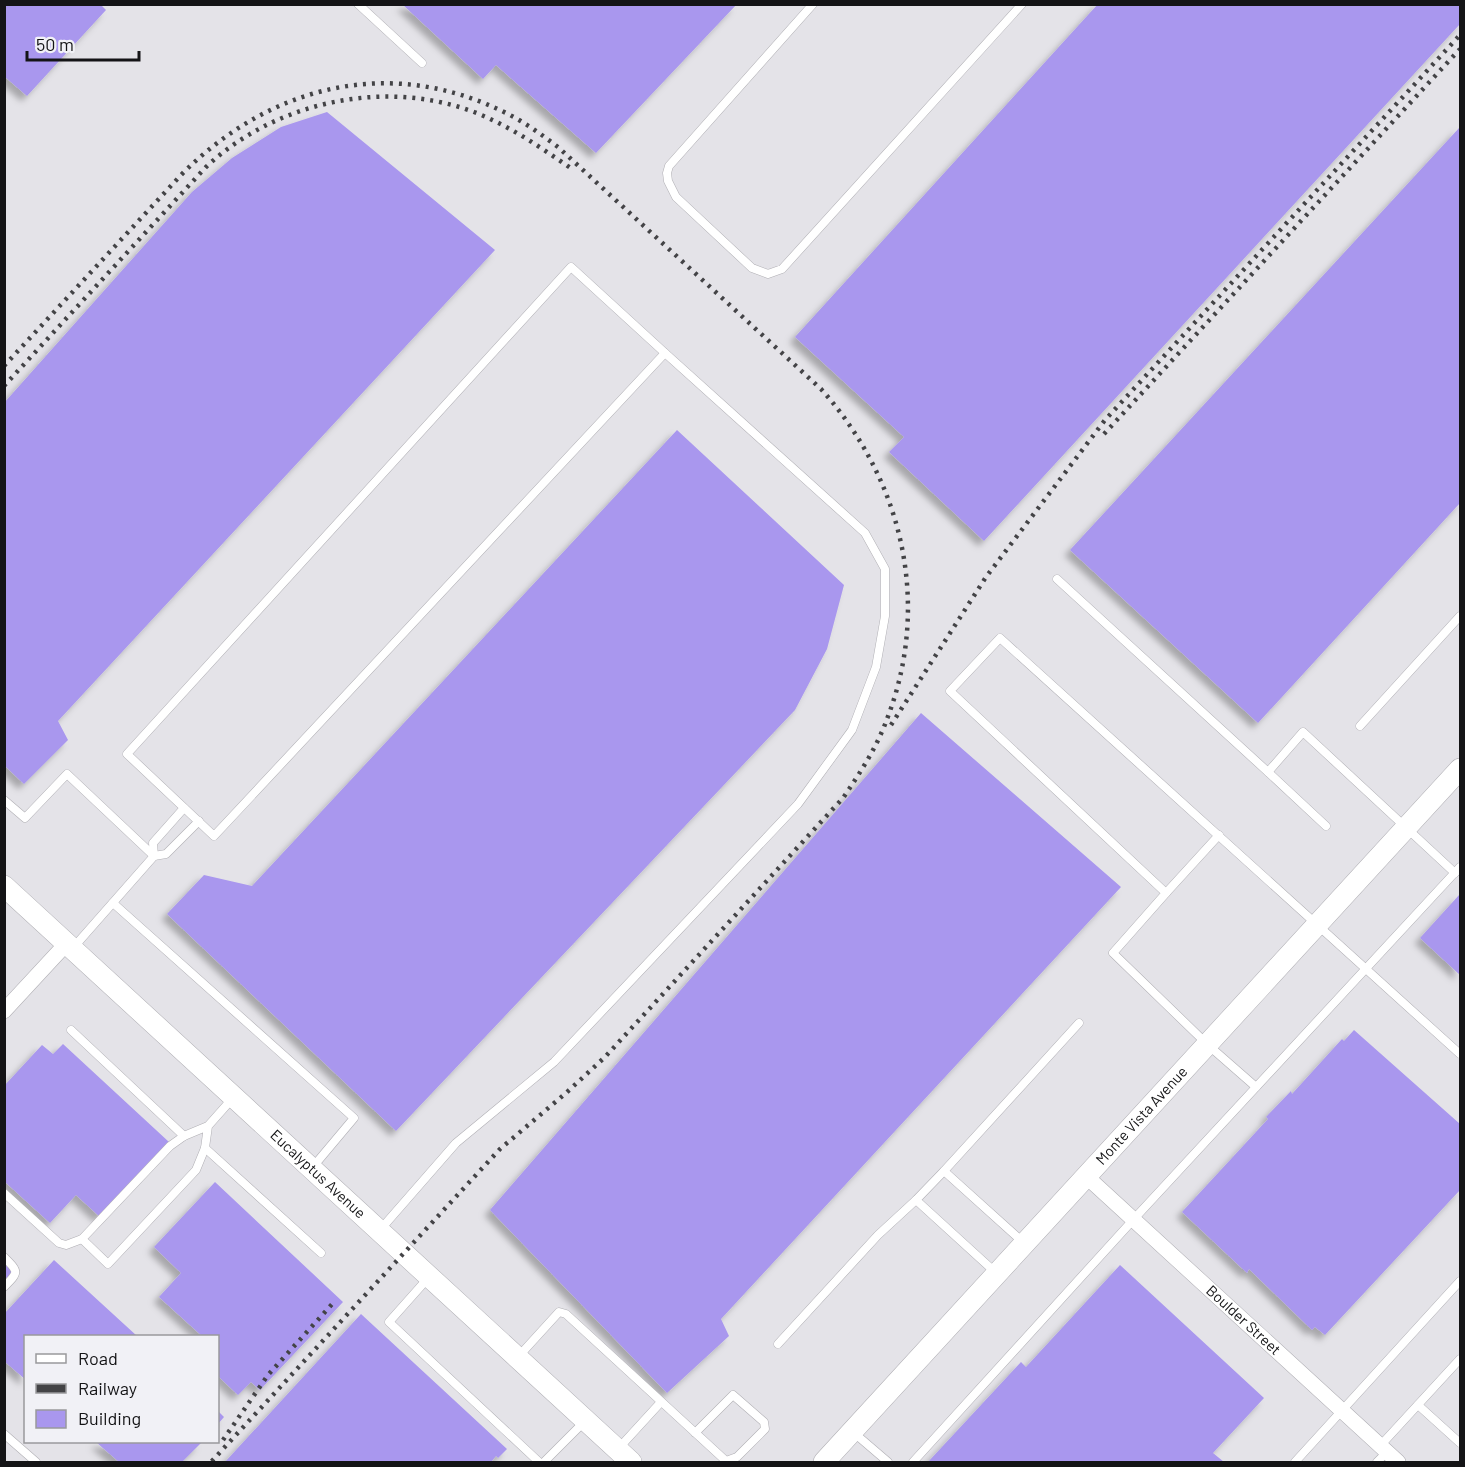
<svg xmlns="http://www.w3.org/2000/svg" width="1465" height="1467" viewBox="0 0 1465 1467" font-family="Barlow,sans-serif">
<defs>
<filter id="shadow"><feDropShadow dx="-5.5" dy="5.5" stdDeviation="3" flood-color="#0004"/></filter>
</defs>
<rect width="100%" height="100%" fill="#e4e3e8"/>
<!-- building -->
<g fill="#a997ee" filter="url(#shadow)">
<path d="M 4,4 L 100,4 L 106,10 L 27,96 L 4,76 Z"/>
<path d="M 402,4 L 737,4 L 596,153 L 496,65 L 483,79 Z"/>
<path d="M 1098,4 L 1460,4 L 1460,24 L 984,541 L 889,452 L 904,437 L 795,337 Z"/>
<path d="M 327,112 L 495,250 L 58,721 L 68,740 L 24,784 L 4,765 L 4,403 L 192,192 L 232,158 L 281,127 Z"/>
<path d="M 1460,127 L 1460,503 L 1258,723 L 1070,550 Z"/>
<path d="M 677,430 L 844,585 L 827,649 L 795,710 L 396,1131 L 167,914 L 204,875 L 252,886 Z"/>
<path d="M 921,713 L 1121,887 L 721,1319 L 729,1336 L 667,1393 L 490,1210 Z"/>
<path d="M 1460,894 L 1460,975 L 1420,938 Z"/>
<path d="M 1354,1030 L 1460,1124 L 1460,1190 L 1325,1335 L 1315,1327 L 1312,1330 L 1249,1269 L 1247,1273 L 1182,1212 L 1268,1119 L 1266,1117 L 1291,1091 L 1292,1094 L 1342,1039 L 1344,1041 Z"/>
<path d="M 63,1044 L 169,1142 L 100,1217 L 76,1195 L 50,1223 L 4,1181 L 4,1086 L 42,1045 L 53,1054 Z"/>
<path d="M 215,1182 L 343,1302 L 260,1390 L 251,1382 L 238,1395 L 218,1376 L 218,1336 L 202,1336 L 159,1297 L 181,1273 L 154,1247 Z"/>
<path d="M 54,1260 L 137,1336 L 26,1336 L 26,1380 L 4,1361 L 4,1314 Z"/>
<path d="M 4,1264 L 13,1271 L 4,1281 Z"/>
<path d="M 1120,1265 L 1264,1398 L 1213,1453 L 1224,1462 L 928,1462 L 1021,1362 L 1026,1367 Z"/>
<path d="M 361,1314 L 507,1449 L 498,1458 L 496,1456 L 491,1462 L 225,1462 Z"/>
<path d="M 218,1411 L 224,1417 L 218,1424 Z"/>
<path d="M 96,1442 L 202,1442 L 182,1462 L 119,1462 Z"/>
</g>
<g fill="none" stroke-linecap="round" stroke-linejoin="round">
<!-- lane casing -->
<g stroke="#b0afb4" stroke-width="9">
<g id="lane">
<path d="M 358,4 L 422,63"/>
<path d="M 813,4 L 669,166 L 667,173 L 668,181 L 676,197 L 752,268 L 768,274 L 782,269 L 1022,4"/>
<path d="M 571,267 L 665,353 L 214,836 L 127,754 Z"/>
<path d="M 1057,579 L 1268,772 L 1303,732 L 1455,873"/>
<path d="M 1360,726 L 1460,616"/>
<path d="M 1268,772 L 1326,826"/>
<path d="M 4,800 L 25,818 L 67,774 L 154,856"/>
<path d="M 154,856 L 153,843 L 184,808"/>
<path d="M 1166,893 L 1219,835"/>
<path d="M 113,903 L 354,1118 L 312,1168"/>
<path d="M 73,948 L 154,856 L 166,854 L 199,821"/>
<path d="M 71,1030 L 184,1136"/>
<path d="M 1256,1087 L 1208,1045 L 1113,953 L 1166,893 L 950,691 L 1000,638 L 1460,1054"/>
<path d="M 208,1126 L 184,1136 L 170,1146 L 82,1239 L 108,1264 L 196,1170 L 205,1148 L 208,1126 L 232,1099"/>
<path d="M 205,1148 L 321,1253"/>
<path d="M 944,1171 L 1079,1023"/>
<path d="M 4,1193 L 59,1243 L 66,1245 L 82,1239"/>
<path d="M 380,1230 L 456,1143 L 554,1062 L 798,804 L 852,730 L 876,667 L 885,616 L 885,569 L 865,533 L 665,353"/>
<path d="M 4,1257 C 19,1272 19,1272 4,1287"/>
<path d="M 995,1272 L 916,1200 L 944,1171 L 1024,1243"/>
<path d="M 429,1277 L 389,1322 L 539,1462"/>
<path d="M 778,1344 L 878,1235 L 916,1200"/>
<path d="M 518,1357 L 559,1312 L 566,1314 L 726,1461 L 737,1457 L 765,1429 L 764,1422 L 733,1395 L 695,1433"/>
<path d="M 1418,1405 L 1460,1443"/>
<path d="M 853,1432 L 888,1462"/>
<path d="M 4,1434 L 36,1462"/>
<path d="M 1380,1446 L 1460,1359"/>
<path d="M 618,1449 L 661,1402"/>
<path d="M 544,1462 L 584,1422"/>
<path d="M 913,1462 L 1133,1220 L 1460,867"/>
<path d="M 1295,1462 L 1460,1281"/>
<path d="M 1377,1462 L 1387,1452"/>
</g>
</g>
<!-- street casing -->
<g stroke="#b0afb4" stroke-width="16">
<g id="street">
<path d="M 4,1011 L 66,944"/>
<path id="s1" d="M 1087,1177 L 1398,1462"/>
</g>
</g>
<!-- secondary casing -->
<g stroke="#b0afb4" stroke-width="22">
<g id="secondary">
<path id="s2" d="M 4,886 L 631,1462"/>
<path id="s3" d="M 824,1462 L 1460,769"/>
</g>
</g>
<!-- lane -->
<use href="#lane" stroke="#fff" stroke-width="8"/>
<!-- street -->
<use href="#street" stroke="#fff" stroke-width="15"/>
<!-- secondary -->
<use href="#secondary" stroke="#fff" stroke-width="21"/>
<!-- rail -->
<g stroke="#434346" stroke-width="4.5" stroke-dasharray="3 6" stroke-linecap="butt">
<path d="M 4,366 L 181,175 C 271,84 392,55 508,114 C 526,123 542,135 558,147 L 821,389 C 902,479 932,603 887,719 C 877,747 860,773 843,798 L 605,1057 L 566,1093 L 500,1149 L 211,1462"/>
<path d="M 4,386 L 206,167 C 275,102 384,78 474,112 C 510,126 540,147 572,169"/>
<path d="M 1104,434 L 1460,49"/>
<path d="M 891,725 L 986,577 L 1105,420 L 1460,35"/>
<path d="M 223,1440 L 268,1375 L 334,1302"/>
</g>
</g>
<g text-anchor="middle" stroke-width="5" stroke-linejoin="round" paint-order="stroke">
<!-- street labels -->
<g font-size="15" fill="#141416" stroke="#f1f1f6">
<text dy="5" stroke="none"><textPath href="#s3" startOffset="470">Monte Vista Avenue</textPath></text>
<text dy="5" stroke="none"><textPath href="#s2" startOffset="426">Eucalyptus Avenue</textPath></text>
<text dy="5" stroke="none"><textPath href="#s1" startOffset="212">Boulder Street</textPath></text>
</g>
</g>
<!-- border -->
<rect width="1465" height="1467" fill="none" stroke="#141416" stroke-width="12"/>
<!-- legend -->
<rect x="24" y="1335" width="195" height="108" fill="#f1f1f6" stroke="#99999c" stroke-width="1.5"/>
<rect x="36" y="1354" width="30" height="9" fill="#ffffff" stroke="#99999c" stroke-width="1.5"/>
<text x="78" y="1365" font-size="18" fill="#141416">Road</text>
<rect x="36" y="1384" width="30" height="9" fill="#434346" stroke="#99999c" stroke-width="1.5"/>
<text x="78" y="1395" font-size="18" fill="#141416">Railway</text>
<rect x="36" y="1410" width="30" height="18" fill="#a997ee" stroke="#99999c" stroke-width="1.5"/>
<text x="78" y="1425" font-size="18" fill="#141416">Building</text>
<!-- scale -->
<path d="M27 51v9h112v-9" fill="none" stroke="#141416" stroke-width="3"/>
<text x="36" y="51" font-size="18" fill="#141416" stroke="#f1f1f6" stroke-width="4.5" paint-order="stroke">50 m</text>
</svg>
